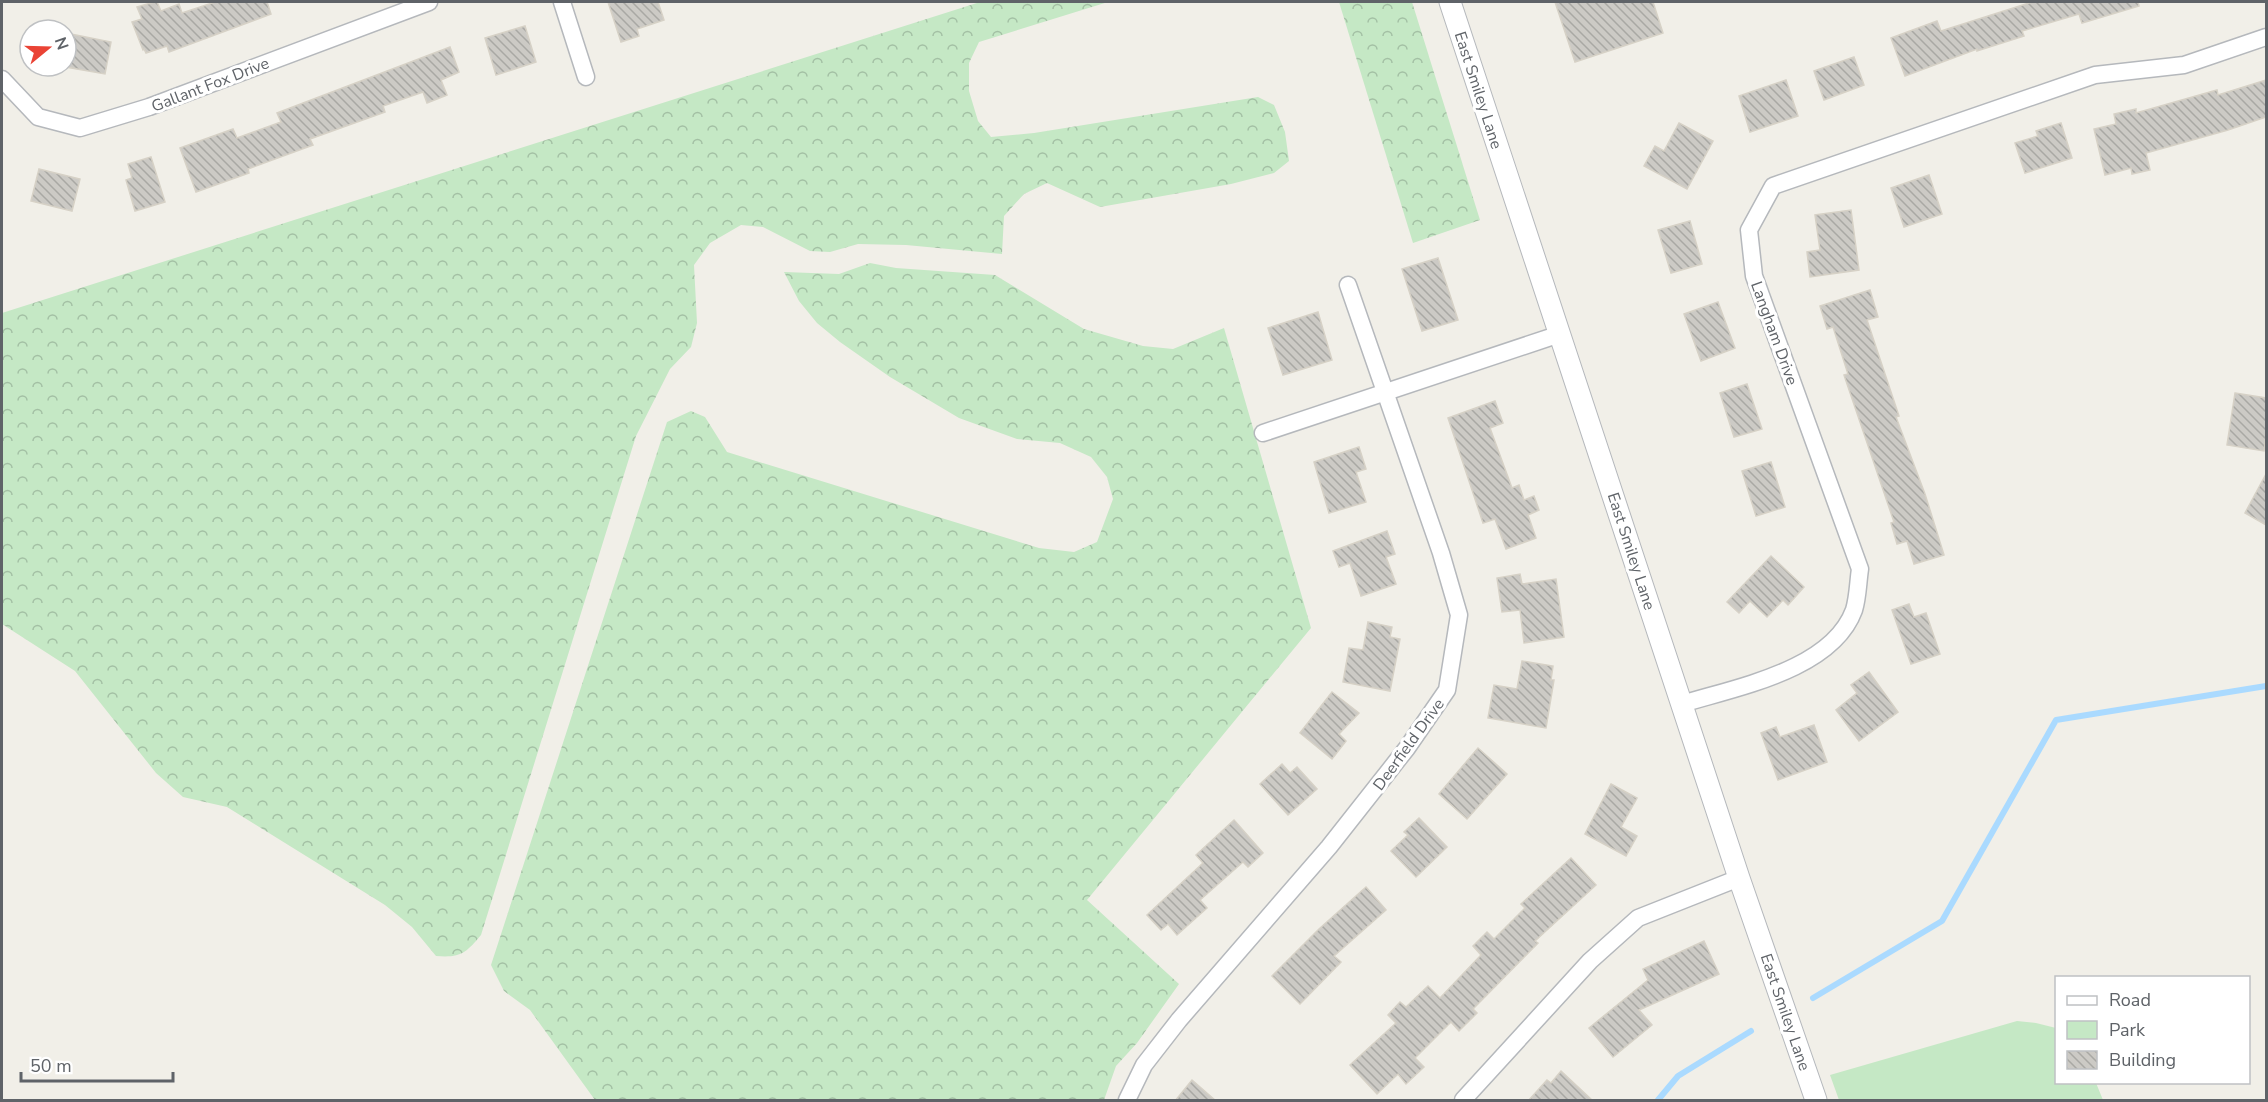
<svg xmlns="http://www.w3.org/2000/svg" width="2268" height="1102" viewBox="0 0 2268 1102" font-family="'Nunito Sans',sans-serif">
<defs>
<pattern id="forest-crowns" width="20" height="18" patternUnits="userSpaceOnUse" patternTransform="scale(1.5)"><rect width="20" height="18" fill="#c5e8c5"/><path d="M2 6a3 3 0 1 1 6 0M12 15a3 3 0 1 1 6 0" fill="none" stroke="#a3c0a4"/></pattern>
<pattern id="building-back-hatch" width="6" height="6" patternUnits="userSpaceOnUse" patternTransform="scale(1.5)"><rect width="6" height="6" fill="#cccac5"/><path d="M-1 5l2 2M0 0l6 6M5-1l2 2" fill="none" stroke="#a9a8a4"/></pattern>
</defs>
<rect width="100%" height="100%" fill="#f1efe8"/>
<!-- forest -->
<g fill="url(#forest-crowns)">
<path d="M 980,2 L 1108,2 L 979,42 L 969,63 L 969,91 L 978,121 L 991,137 L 1034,133 L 1258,97 L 1274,105 L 1285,132 L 1289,161 L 1274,173 L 1231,184 L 1100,207 L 1047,183 L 1024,194 L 1004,216 L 1002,254 L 906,245 L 858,244 L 830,252 L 810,251 L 763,227 L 741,225 L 710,243 L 694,265 L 697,323 L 691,347 L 670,369 L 636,436 L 481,935 C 466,953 461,958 436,956 L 412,927 L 385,905 L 227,807 L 183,797 L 156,773 L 75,671 L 2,624 L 2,313 Z"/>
<path d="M 1339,2 L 1412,2 L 1480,220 L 1413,243 Z"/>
<path d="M 870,263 L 896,268 L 995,275 L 1084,329 L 1143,346 L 1173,349 L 1224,328 L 1311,628 L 1087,900 L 1179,984 L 1137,1043 L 1116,1066 L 1104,1100 L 595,1100 L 530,1010 L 504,991 L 491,965 L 667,422 L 691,411 L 705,417 L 727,452 L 1039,548 L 1074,552 L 1097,542 L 1113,499 L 1107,477 L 1091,457 L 1060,443 L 1017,439 L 959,418 L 890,377 L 840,342 L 817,323 L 799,301 L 784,272 L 839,274 Z"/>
</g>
<!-- park -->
<path fill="#c5e8c5" d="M 2017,1021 L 2036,1023 L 2056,1028 L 2056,1082 L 2096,1083 L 2103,1100 L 1839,1100 L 1830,1075 Z"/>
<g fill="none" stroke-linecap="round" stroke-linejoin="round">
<!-- stream -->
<g stroke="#aadaff" stroke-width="6">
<path d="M 1813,998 L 1942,921 L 2056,720 L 2266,686"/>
<path d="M 1658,1100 L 1678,1076 L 1751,1031"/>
</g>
</g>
<!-- building -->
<g fill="url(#building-back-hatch)" stroke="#d6d1c6" stroke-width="1.5">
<path d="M 154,2 L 157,2 L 161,11 L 179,4 L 182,13 L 215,2 L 267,2 L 271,14 L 169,52 L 167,46 L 146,53 L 144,49 L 143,50 L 132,22 L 142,19 L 137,7 Z"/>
<path d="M 608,2 L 658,2 L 664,20 L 637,29 L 639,36 L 621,42 Z"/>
<path d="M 1555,2 L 1653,2 L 1663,33 L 1575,62 Z"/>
<path d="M 2032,2 L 2138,2 L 2139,6 L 2082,23 L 2079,14 L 2022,31 L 2024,36 L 1977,51 L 1977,49 L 1905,76 L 1891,38 L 1937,21 L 1941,31 Z"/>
<path d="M 525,26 L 536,62 L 496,75 L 485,38 Z"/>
<path d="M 66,33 L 111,42 L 105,74 L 66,67 Z"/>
<path d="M 450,47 L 459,72 L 441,80 L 447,95 L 427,103 L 423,92 L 383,106 L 385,112 L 310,139 L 313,145 L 248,169 L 249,173 L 196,192 L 180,148 L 233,129 L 237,138 L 281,122 L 277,113 Z"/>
<path d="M 1854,57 L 1864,85 L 1824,100 L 1814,71 Z"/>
<path d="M 1786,80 L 1798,116 L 1750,132 L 1739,96 Z"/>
<path d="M 2266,80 L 2266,117 L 2228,130 L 2146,153 L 2150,170 L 2132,174 L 2131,168 L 2105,175 L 2094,129 L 2116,124 L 2114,114 L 2136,109 L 2136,113 L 2217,90 L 2218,95 Z"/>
<path d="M 1679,123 L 1713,141 L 1687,189 L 1644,166 L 1655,146 L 1664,151 Z"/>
<path d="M 2061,123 L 2072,158 L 2025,173 L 2015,143 L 2038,136 L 2036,131 Z"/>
<path d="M 151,157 L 165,202 L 135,211 L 126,180 L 132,178 L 128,164 Z"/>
<path d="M 39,169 L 80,179 L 72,211 L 31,201 Z"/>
<path d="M 1929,175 L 1942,214 L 1904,227 L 1891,188 Z"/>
<path d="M 1851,210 L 1859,270 L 1810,277 L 1807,252 L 1820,250 L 1815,215 Z"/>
<path d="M 1690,221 L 1702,264 L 1671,273 L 1658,230 Z"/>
<path d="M 1438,258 L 1458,320 L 1422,331 L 1402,269 Z"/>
<path d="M 1870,290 L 1878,317 L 1867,320 L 1899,416 L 1896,417 L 1925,494 L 1944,555 L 1914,564 L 1907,541 L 1897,544 L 1891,523 L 1894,522 L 1844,375 L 1848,374 L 1833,327 L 1827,329 L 1820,306 Z"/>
<path d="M 1718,302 L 1735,348 L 1701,361 L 1684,314 Z"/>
<path d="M 1318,312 L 1332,360 L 1283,375 L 1268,328 Z"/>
<path d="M 1747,384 L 1762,429 L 1734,437 L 1720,393 Z"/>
<path d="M 2235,393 L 2266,398 L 2266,434 L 2264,451 L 2227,445 Z"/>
<path d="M 1495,401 L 1503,423 L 1490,428 L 1512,488 L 1519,485 L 1524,500 L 1534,496 L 1539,510 L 1528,515 L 1536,538 L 1506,549 L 1495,519 L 1483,523 L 1448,418 Z"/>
<path d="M 1359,447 L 1366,469 L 1356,472 L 1366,502 L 1329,513 L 1314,462 Z"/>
<path d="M 1771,462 L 1785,507 L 1756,516 L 1742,471 Z"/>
<path d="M 2266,474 L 2266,525 L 2245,513 Z"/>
<path d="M 1387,531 L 1395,554 L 1386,557 L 1396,584 L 1361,596 L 1350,563 L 1339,567 L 1333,551 Z"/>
<path d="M 1771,556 L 1804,587 L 1788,605 L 1783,600 L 1767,617 L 1750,601 L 1739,613 L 1727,602 Z"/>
<path d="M 1520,574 L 1522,584 L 1556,579 L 1564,637 L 1524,643 L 1520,610 L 1502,612 L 1497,578 Z"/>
<path d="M 1909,604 L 1914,617 L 1926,613 L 1940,654 L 1911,664 L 1892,610 Z"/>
<path d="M 1368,622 L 1392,627 L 1390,637 L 1400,639 L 1390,691 L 1343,682 L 1349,648 L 1363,650 Z"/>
<path d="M 1522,661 L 1553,666 L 1551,680 L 1554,680 L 1546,728 L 1488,718 L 1494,685 L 1517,689 Z"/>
<path d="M 1869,672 L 1898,712 L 1859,741 L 1836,710 L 1857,693 L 1851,685 Z"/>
<path d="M 1332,692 L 1359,713 L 1339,734 L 1346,741 L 1332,759 L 1300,733 Z"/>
<path d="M 1814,725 L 1827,762 L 1778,780 L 1761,733 L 1776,727 L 1780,737 Z"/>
<path d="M 1478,748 L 1507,774 L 1467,819 L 1439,794 Z"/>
<path d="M 1282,764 L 1290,773 L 1297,767 L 1317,789 L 1288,815 L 1260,784 Z"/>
<path d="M 1611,784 L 1637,798 L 1621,827 L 1637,836 L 1626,856 L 1585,834 Z"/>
<path d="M 1419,818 L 1447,847 L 1416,877 L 1391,851 L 1408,835 L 1404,832 Z"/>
<path d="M 1234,820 L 1263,853 L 1248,867 L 1243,862 L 1200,900 L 1207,908 L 1177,935 L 1168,924 L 1161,930 L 1147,915 L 1203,863 L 1196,855 Z"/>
<path d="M 1571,858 L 1596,885 L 1535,941 L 1538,943 L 1473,1009 L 1477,1013 L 1459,1031 L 1451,1022 L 1415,1058 L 1424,1067 L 1406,1084 L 1398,1074 L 1377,1094 L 1350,1065 L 1396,1023 L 1388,1015 L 1400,1002 L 1406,1007 L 1428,986 L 1440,998 L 1481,955 L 1473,946 L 1487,932 L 1494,939 L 1525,908 L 1521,904 Z"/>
<path d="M 1366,887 L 1386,910 L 1334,956 L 1341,962 L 1300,1004 L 1272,976 L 1319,929 Z"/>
<path d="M 1704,941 L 1719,974 L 1639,1010 L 1652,1025 L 1613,1057 L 1589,1028 L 1648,980 L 1643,969 Z"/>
<path d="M 1561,1071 L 1593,1101 L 1528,1101 L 1547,1080 L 1551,1083 Z"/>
<path d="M 1192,1080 L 1216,1101 L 1175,1101 Z"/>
</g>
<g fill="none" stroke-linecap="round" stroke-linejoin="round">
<!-- minor casing -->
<g stroke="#b5b8bc" stroke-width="19">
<g id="minor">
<path d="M 562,2 L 586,77"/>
<path d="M 2,79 L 38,117 L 80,128 L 149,107 L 429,2"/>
<path d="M 1263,433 L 1560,334"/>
<path d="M 1682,704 C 1737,687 1832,670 1854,610 C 1858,597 1858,582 1860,569 L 1754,276 L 1749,230 L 1773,186 L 2095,75 L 2184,65 L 2266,37"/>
<path d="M 1127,1100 L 1144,1065 L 1179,1020 L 1329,847 L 1407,748 L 1447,690 L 1459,615 L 1441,553 L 1348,285"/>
<path d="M 1463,1100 L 1590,961 L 1638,918 L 1739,878"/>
</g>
</g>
<!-- tertiary casing -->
<g stroke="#b5b8bc" stroke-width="23">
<path id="tertiary" d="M 1450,2 L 1739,878 L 1816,1100"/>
</g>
<!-- minor -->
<use href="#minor" stroke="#fff" stroke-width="16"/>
<!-- tertiary -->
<use href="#tertiary" stroke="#fff" stroke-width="21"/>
</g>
<g text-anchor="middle" stroke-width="6" stroke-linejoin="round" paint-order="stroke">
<!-- street labels -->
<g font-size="16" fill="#5f6368" stroke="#fff">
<text transform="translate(210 84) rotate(-21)" y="6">Gallant Fox Drive</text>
<text transform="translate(1479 90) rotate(72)" y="6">East Smiley Lane</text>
<text transform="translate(1775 333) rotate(70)" y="6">Langham Drive</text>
<text transform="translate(1632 551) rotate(72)" y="6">East Smiley Lane</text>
<text transform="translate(1408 744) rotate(-54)" y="6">Deerfield Drive</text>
<text transform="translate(1786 1012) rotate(71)" y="6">East Smiley Lane</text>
</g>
</g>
<!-- border -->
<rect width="2268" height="1102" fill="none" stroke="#5f6368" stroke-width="6"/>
<!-- legend -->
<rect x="2055" y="976" width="195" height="108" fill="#ffffff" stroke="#bfc1c3" stroke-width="1.5"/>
<rect x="2067" y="996" width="30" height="9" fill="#ffffff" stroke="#bfc1c3" stroke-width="1.5"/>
<text x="2109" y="1006" font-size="18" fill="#5f6368">Road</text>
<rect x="2067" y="1021" width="30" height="18" fill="#c5e8c5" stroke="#bfc1c3" stroke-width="1.5"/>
<text x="2109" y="1036" font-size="18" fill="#5f6368">Park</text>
<rect x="2067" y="1051" width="30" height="18" fill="url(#building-back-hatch)" stroke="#bfc1c3" stroke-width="1.5"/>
<text x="2109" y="1066" font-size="18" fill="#5f6368">Building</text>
<!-- north arrow -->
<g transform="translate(48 48) rotate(71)"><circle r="28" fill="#ffffff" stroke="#bfc1c3" stroke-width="1.5"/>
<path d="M0-4.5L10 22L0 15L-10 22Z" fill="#ea4335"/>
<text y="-9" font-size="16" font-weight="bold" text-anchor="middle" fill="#5f6368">N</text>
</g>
<!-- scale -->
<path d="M21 1072v9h152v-9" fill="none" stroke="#5f6368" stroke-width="3"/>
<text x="30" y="1072" font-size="18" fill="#5f6368" stroke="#ffffff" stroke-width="4.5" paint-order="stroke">50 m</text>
</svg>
